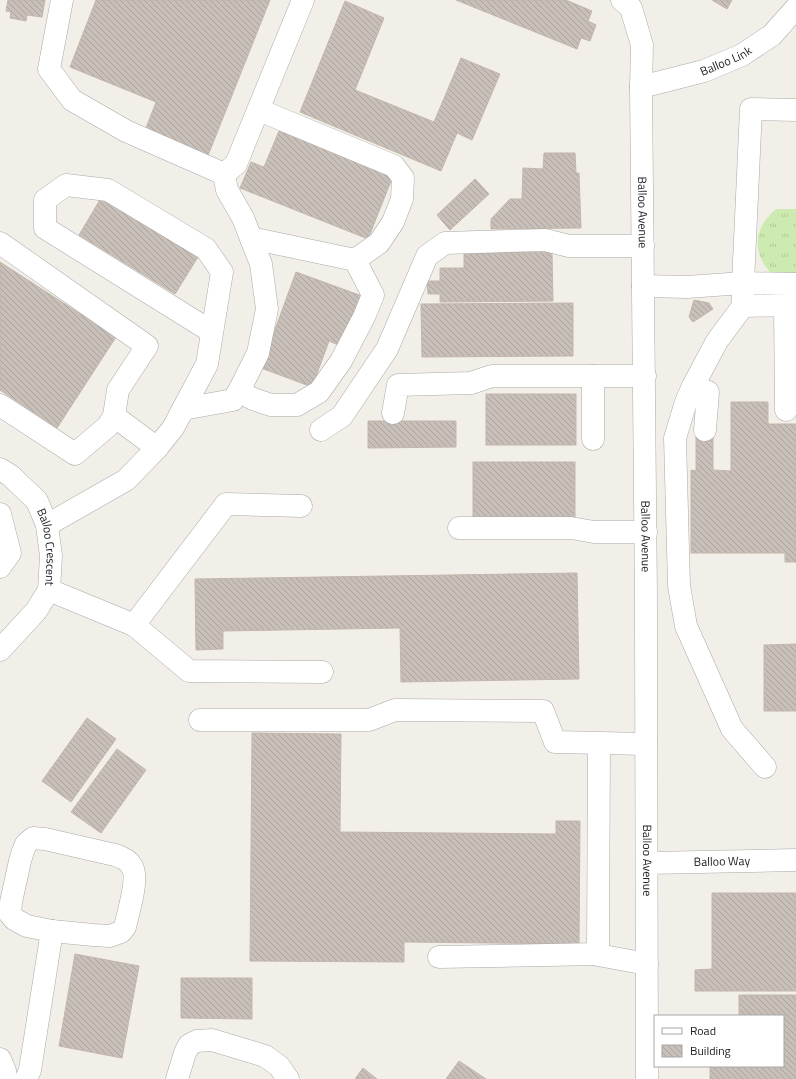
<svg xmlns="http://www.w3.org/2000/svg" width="796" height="1079" viewBox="0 0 796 1079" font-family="'Titillium Web',sans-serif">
<defs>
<pattern id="grass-tufts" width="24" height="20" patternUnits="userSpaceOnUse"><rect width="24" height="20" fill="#cdebb0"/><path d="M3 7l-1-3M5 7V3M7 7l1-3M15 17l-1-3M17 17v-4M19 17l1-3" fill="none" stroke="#b0c997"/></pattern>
<pattern id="building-back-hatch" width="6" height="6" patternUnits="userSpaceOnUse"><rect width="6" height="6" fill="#c7bfb8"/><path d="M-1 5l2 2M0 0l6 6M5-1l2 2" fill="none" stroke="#aba49e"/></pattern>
</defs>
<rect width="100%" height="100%" fill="#f2efe9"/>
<!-- grass -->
<path fill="url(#grass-tufts)" d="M 776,209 L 796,209 L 796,278 L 776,278 C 752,257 751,230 776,209 Z"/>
<!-- building -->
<g fill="url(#building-back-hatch)" stroke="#c4b6ab">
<path d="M 8,0 L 45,0 L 42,17 L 27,15 L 26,21 L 10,18 L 11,12 L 6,11 Z"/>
<path d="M 96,0 L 270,0 L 207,158 L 144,133 L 156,102 L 70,67 Z"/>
<path d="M 456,0 L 566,0 L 592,11 L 588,21 L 596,25 L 590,41 L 581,38 L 577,49 Z"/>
<path d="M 712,0 L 732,0 L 727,9 Z"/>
<path d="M 345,1 L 384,18 L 355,90 L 434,122 L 461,58 L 500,74 L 472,140 L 457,133 L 441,171 L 300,112 Z"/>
<path d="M 279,131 L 393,176 L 368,239 L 240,188 L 251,162 L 264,167 Z"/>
<path d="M 544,153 L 575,153 L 576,173 L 579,173 L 581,228 L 491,229 L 491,219 L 510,199 L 522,199 L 523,168 L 543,169 Z"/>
<path d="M 475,179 L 489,194 L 450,230 L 437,215 Z"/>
<path d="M 101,198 L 198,257 L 175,294 L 79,235 Z"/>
<path d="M 552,252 L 553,301 L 440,302 L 440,294 L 428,294 L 427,281 L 440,281 L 440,268 L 464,268 L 464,253 Z"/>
<path d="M 0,262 L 116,337 L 57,428 L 0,390 Z"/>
<path d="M 296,272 L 362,296 L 343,347 L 329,341 L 312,387 L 261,368 Z"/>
<path d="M 694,300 L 709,303 L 713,309 L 693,322 L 689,317 Z"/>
<path d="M 573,303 L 573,356 L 422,357 L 421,304 Z"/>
<rect x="486" y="394" width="90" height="51"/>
<path d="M 731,402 L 768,402 L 768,424 L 796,424 L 796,562 L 785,562 L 785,553 L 691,553 L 691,470 L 696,471 L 696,436 L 713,436 L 713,470 L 731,471 Z"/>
<path d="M 368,421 L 456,421 L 456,447 L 368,448 Z"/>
<rect x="473" y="462" width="102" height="59"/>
<path d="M 577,573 L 579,679 L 401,682 L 400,628 L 223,631 L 223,649 L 196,650 L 195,579 Z"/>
<path d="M 796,644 L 796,711 L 764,711 L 764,645 Z"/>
<path d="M 87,718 L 116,739 L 71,802 L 42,781 Z"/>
<path d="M 252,733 L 341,734 L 340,832 L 556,834 L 556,821 L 580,821 L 579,944 L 404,942 L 404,962 L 250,961 Z"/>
<path d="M 117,749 L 146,770 L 101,833 L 71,812 Z"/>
<path d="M 712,893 L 796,893 L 796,991 L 695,991 L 695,970 L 712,969 Z"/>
<path d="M 75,954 L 139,966 L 122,1058 L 59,1046 Z"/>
<path d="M 181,978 L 252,978 L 252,1019 L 181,1018 Z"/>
<path d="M 739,995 L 796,995 L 796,1079 L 710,1079 L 710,1066 L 783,1066 L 783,1016 L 739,1016 Z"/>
<path d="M 459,1061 L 486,1079 L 446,1079 Z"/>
<path d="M 363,1068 L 377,1079 L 355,1079 Z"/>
</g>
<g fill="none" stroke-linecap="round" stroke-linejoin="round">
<!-- minor casing -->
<g stroke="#a9a9a9" stroke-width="23">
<g id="minor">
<path d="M 62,0 L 49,69 L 72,100 L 126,131 L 224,174 L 236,164 L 303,0"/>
<path id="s1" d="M 622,0 L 631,8 L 642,45 L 641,87 C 645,418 648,748 647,1079"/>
<path id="s2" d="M 641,87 L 704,71 L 742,55 L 772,35 L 796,8"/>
<path d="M 251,238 L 355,260 L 379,243 L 393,222 L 402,199 L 403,178 L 394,166 L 259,110"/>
<path d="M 0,243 L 147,346 L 118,390 L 114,416 L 108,426 L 75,454 L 0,405"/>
<path d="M 643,286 L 687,287 L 743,283 L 796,284"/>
<path d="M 743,306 L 796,305"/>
<path d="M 785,306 L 786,410"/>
<path d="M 593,376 L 593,439"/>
<path d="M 693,386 L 708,392 L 705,430"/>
<path d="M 239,391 L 253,399 L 271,405 L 297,405 L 319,392 L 341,361 L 364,317 L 373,295 L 355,260"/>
<path d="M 183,409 L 233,400 L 239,391 L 258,353 L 267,309 L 261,264 L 243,218 L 227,190 L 224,174"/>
<path d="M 393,413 L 398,385 L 471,383 L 492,376 L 645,376"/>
<path d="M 114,416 L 157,448"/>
<path d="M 321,430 L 342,416 L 387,349 L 427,256 L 445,243 L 545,240 L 569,246 L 643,246"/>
<path id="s3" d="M 0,469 L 11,476 L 37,501 L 47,525 L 51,556 L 49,590 L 36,611 L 0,650"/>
<path d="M 301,506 L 226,504 L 134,625 L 189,671 L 322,672"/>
<path d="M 0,514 L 10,553 L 0,567"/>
<path d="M 47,525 L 126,480 L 157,448 L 173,428 L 207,364 L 222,272 L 206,249 L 108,190 L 66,185 L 45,200 L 45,228 L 212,332"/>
<path d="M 459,528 L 571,528 L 594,532 L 646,532"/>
<path d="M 49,590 L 134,625"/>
<path d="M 200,720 L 369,720 L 395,710 L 543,711 L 555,742 L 646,744"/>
<path d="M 599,744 L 598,955 L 647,964"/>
<path d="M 765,767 L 732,729 L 686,626 L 679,586 L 675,438 L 686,402 L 693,386 L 717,341 L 743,306 L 743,283 L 751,109 L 796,110"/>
<path d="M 33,838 L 45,839 L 115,855 C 121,857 128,860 131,865 C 140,876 128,913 125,927 L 121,932 L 110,936 L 93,935 L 52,931 L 27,926 L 14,919 L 10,914 L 11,902 L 20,861 L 23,851 L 26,844 Z"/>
<path id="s4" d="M 648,863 L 796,860"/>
<path d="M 439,957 L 599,954"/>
<path d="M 0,1059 L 5,1071 L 6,1079"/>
<path d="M 26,1079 L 30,1070 L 52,931"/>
<path d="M 177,1079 L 185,1053 L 189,1045 L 197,1041 L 212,1040 L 265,1056 L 279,1066 L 288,1079"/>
</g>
</g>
<!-- minor -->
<use href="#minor" stroke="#fff" stroke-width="22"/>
</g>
<g text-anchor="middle" stroke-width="3" stroke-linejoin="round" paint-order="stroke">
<!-- street labels -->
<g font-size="12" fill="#222" stroke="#fff">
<text dy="4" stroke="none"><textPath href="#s2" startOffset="89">Balloo Link</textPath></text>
<text dy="4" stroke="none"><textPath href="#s1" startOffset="218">Balloo Avenue</textPath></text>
<text dy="4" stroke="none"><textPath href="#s1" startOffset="542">Balloo Avenue</textPath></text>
<text dy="4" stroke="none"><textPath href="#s3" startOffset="97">Balloo Crescent</textPath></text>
<text dy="4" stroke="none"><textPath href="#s1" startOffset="866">Balloo Avenue</textPath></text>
<text dy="4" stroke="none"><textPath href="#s4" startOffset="74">Balloo Way</textPath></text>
</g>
</g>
<!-- legend -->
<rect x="654" y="1015" width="130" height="52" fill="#ffffff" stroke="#a7a7a7"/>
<rect x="662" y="1028" width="20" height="6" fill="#ffffff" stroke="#a7a7a7"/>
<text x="690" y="1035" font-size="12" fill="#222222">Road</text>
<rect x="662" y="1045" width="20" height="12" fill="url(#building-back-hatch)" stroke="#a7a7a7"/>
<text x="690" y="1055" font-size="12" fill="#222222">Building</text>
</svg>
